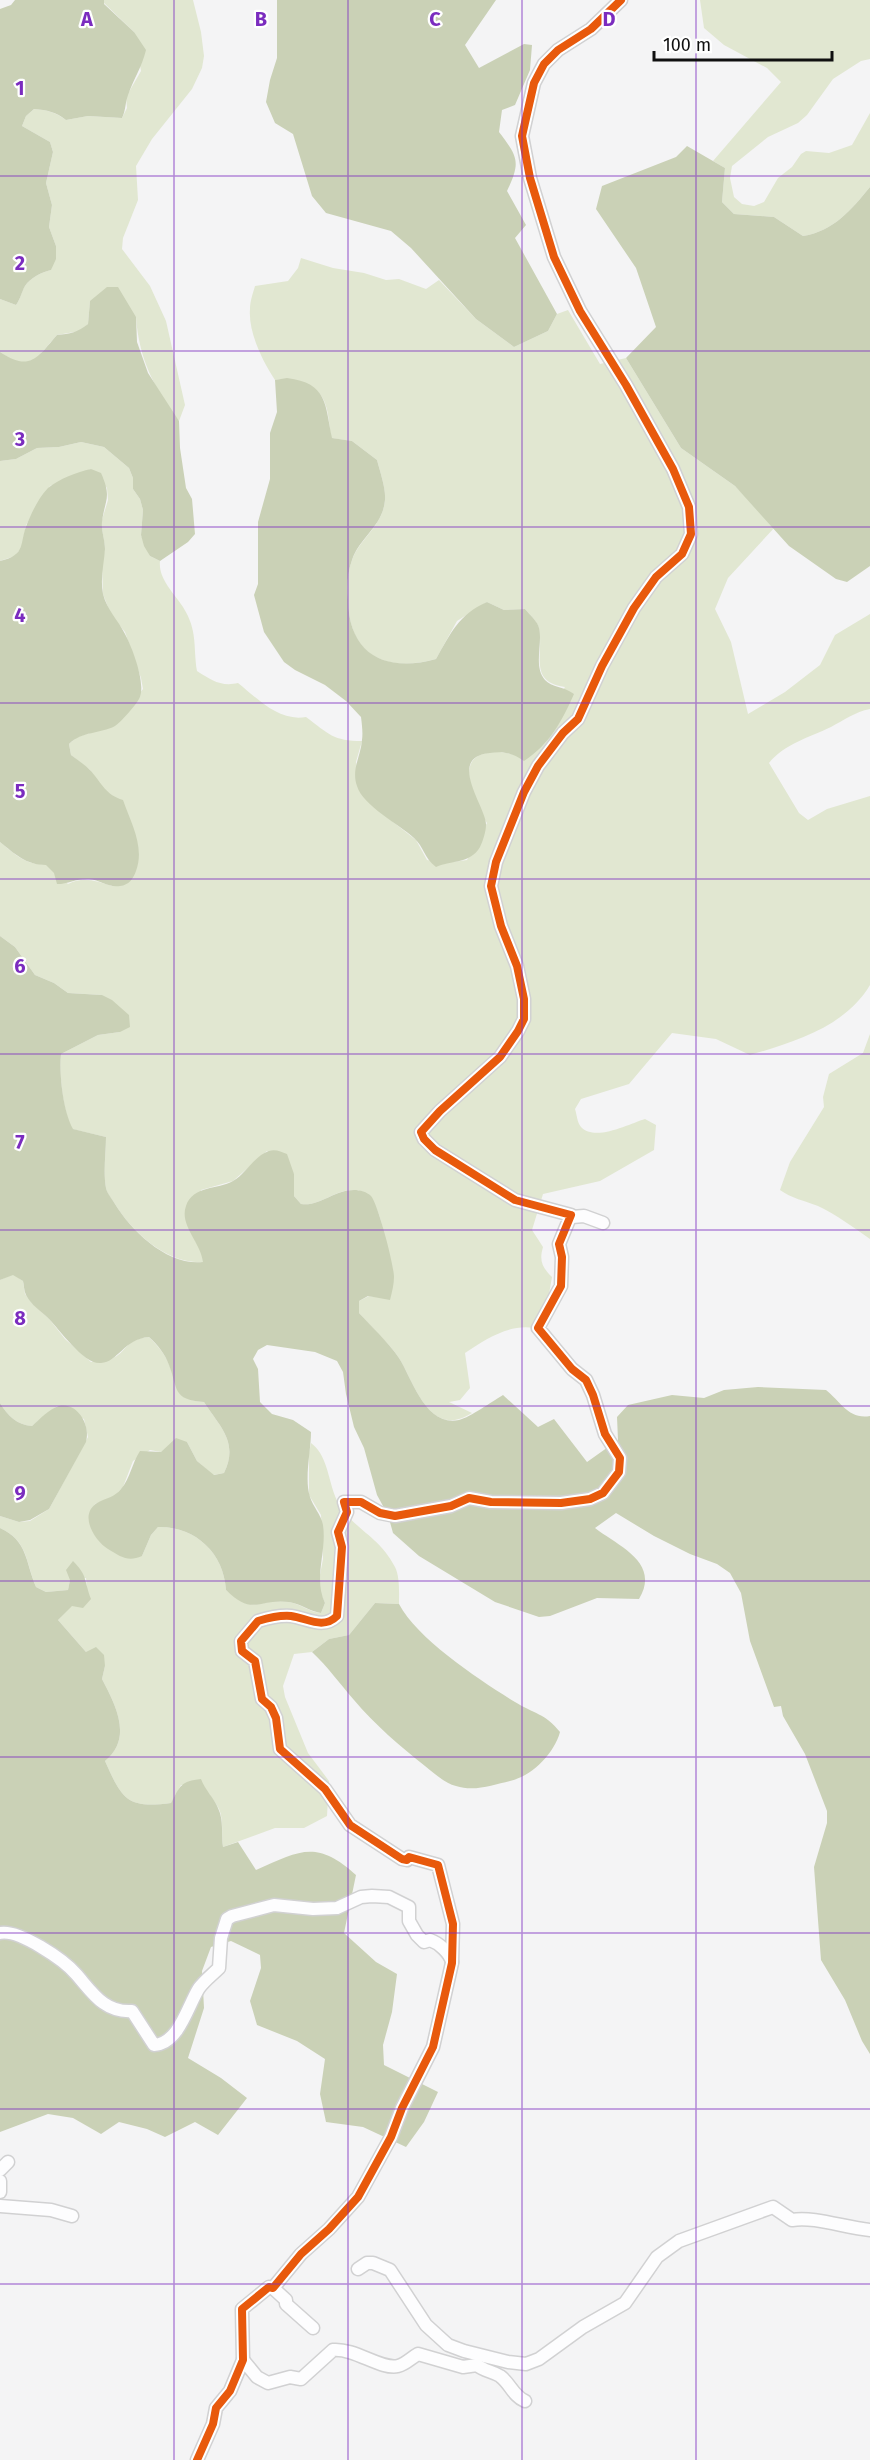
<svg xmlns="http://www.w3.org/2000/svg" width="870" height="2460" viewBox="0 0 870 2460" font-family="'Fira Sans',sans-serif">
<rect width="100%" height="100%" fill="#f4f4f5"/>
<!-- green -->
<g fill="#e1e7d1">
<path d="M 104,0 L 193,0 L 201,32 L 204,56 L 202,68 L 192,89 L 152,139 L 136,166 L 138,200 L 123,238 L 122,249 L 150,286 L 166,321 L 185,405 L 179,421 C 154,388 139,359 136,317 L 90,301 L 88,324 L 80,331 L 57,335 L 36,359 L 25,363 L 14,361 L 0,352 L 0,299 L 16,305 C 21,298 21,292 25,286 C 30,278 42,272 51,270 L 56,246 L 49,227 L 52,205 L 46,183 L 53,152 L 50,142 L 22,126 L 26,116 L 34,109 C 47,110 55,112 66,120 L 88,116 L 122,118 L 127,108 L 126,97 L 141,71 L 134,32 L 104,3 Z"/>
<path d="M 700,0 L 870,0 L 870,59 L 861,61 L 833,79 L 807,115 L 798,123 L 768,137 L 732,166 L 730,178 L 734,197 L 742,204 L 754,206 L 764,202 L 778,178 L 792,167 L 801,154 L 806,151 L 829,153 L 852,145 L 870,113 L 870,187 C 851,210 834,231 803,236 L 774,217 L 734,214 L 722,202 L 725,168 L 713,161 L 781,82 L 767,68 L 724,45 L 704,28 Z"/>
<path d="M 301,258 L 333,268 L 364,273 L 386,280 L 399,279 L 426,289 L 439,280 L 476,319 L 514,347 L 548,331 L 557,314 L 568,310 L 600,364 L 626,358 L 681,448 L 735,486 L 775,527 L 728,578 L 715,609 L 731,642 L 748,714 L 785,692 L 820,665 L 835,635 L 870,614 L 870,709 C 855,712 844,720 831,727 C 810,737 784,744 769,763 L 799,813 L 808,820 L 827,809 L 870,796 L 870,985 C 845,1027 794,1042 750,1055 L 716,1039 L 672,1033 L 629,1084 L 581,1099 L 575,1109 C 577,1115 577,1122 581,1127 C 595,1142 629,1124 645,1119 L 656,1125 L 654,1150 L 600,1181 L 543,1194 L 532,1230 L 543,1247 C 539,1261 542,1267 552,1277 L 549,1294 L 551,1298 L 540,1312 L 534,1328 C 509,1324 486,1339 465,1353 L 470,1388 L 460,1400 L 449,1402 L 472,1413 C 468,1415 463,1418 459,1419 C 426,1429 412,1378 399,1358 C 388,1342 372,1328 359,1313 L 359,1301 L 369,1296 L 390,1299 C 388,1274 389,1189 353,1190 C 334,1190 319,1207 301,1204 L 294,1196 L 294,1174 L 267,1151 L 233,1181 L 201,1190 L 195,1241 L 202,1250 L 204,1262 C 168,1265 133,1233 115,1204 C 112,1199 107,1194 106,1188 C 103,1173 106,1153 106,1137 L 72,1129 C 63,1111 59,1074 61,1054 L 98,1035 L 120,1032 L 102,995 L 68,993 L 54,983 L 35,975 L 15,947 L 0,936 L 0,842 C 15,854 26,866 46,864 L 68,884 C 84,876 96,881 112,886 L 113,797 L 104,790 L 90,770 L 71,755 L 69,744 L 77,737 L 115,725 L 143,689 L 141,678 L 125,632 L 111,615 L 103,594 L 102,567 L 105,547 L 101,523 L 108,500 L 107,488 L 91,469 L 50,486 L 26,525 L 22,547 L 15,556 L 0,561 L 0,461 L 16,459 L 37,448 L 59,447 L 81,442 L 104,447 L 129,468 L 133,478 L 133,489 L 140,499 L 143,510 L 141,535 L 150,556 L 160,561 C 158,579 174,593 183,607 C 198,631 193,646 197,671 C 211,680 221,687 238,683 C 258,699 279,722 306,717 C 329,734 333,741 362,741 L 356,762 L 362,794 L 388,818 L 416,840 L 427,860 L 446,863 L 467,860 L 487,823 C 479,810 469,788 469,773 C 469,749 499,750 515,755 L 565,687 C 528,682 544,655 539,629 C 538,622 530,615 525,609 L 504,610 L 487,602 L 457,621 L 436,659 C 386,673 349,656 348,600 C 347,586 347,574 352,560 C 360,538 383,526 385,500 C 386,488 380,472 377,460 L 352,441 L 331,438 C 328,416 329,390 303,383 C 293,380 286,378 275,380 C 263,362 248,332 250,309 C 250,301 253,293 255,286 L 288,281 L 298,268 Z"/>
<path d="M 870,1034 L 870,1239 C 853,1227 837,1215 818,1206 C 805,1201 791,1198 780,1190 L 790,1162 L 824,1107 L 823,1097 L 829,1074 L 863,1053 Z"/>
<path d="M 13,1274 L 23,1281 L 25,1294 L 32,1303 L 50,1320 L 65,1339 L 91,1362 C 97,1361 106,1361 111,1359 C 128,1352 124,1339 149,1337 C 157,1345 165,1354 169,1364 C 178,1385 174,1400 204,1402 C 220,1427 239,1442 224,1473 L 213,1475 L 197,1461 L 187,1442 L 161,1452 L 150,1450 L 133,1461 L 123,1487 L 115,1496 L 95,1504 L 89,1514 L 142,1556 L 151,1535 L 158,1527 C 195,1526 224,1553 226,1590 C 259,1617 256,1597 289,1602 C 301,1604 309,1612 321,1613 L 325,1603 L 320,1592 L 319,1580 L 323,1559 L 321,1515 L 309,1495 L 309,1453 L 311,1443 C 331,1458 327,1488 342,1509 C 358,1531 380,1538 395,1567 C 400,1577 399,1593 399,1604 L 375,1603 L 349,1635 L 329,1639 L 312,1652 L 294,1654 L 283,1686 L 285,1697 L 308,1753 L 329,1781 L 327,1816 L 304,1828 L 275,1828 L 223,1847 C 221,1835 224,1820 219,1809 C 215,1801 209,1795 205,1788 L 181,1785 L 171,1803 C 127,1809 122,1799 105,1761 C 133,1738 116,1706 102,1679 L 105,1666 L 86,1652 L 58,1620 L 87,1589 L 86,1578 L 70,1580 L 68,1590 L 46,1592 L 36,1587 C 25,1560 28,1541 0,1528 L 0,1516 L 19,1522 L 30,1521 L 49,1509 L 88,1437 L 84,1419 L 57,1406 L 32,1426 C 17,1425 8,1416 0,1403 L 0,1280 Z"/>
</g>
<!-- forest -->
<g fill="#cad1b6">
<path d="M 15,0 L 104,0 L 104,4 L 134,32 L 146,50 C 142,67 134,78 128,95 C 125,103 126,110 122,118 L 88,116 L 66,120 C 56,112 47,110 34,109 L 26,116 L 22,126 L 50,142 L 53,152 L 46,183 L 52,205 L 49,227 L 56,246 L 56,259 L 51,270 C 42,272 30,278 25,286 C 21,293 21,298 16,305 L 0,299 L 0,9 L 11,5 Z"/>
<path d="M 277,0 L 496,0 L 465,45 L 479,68 L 524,44 L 532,45 L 530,70 L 515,105 L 502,110 L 499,132 C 518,157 521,162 507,191 L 526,225 L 515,238 L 557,314 L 548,331 L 514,347 L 476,319 L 411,248 L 391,231 L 326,213 L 312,196 L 293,134 L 275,123 L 266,102 L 270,80 L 277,58 Z"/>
<path d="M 687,146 L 725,168 L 722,202 L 734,214 L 774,217 L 803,236 C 834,231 851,210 870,187 L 870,566 L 847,582 L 836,579 L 789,546 L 735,486 L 681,448 L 626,358 L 656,327 L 636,268 L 596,209 L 602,186 L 676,157 Z"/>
<path d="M 107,287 L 118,287 L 136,317 L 137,342 L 148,373 L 179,421 L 180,448 L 186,488 L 192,499 L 195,534 L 188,542 L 160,561 L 150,556 L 144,546 L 141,535 L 143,510 L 140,499 L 133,489 L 133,478 L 129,468 L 104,447 L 81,442 L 59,447 L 37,448 L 16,459 L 0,461 L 0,352 C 30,372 37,358 57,335 C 70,334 78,332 88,324 L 90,301 Z"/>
<path d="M 287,378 C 328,383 325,405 332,438 L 352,441 L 377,460 C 380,472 386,488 385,500 C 383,526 360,537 352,560 C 347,574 347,586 348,600 C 349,655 386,673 436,659 C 451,633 458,615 487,602 L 504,610 L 525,609 C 530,615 538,622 539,628 C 543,643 533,667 545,680 C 551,687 565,687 574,694 C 562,721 550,744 524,761 C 512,753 504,751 490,753 C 445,757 487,808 486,825 C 486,831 483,841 480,847 C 470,864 452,860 436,867 C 424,858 424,847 414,838 C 399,824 363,806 357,786 C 351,769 361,756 362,740 C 363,733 362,725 361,717 L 346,701 L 325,685 L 295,670 L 284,662 L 264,632 L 254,595 L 258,584 L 258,522 L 270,479 L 270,433 L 277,412 L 275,380 Z"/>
<path d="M 91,469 L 101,473 C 112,498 105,498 102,522 C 101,530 105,540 105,549 C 104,564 100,578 103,594 C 107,610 118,620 125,634 C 132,647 147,685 139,699 C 135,706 122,721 115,726 C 100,734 82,731 69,744 L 71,755 C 78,760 85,765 91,771 C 102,784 106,795 123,800 C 131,823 145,847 136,871 C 133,879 129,885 120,886 C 109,888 100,880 89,879 C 77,878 69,884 57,884 L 54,873 L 46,865 C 26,865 15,854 0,842 L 0,561 C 27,555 19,543 27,524 C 32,512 39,497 48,488 C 59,479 77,472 91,469 Z"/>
<path d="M 0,936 L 15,947 L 35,975 L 54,983 L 68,993 L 102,995 L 112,1000 L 129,1015 L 130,1027 L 120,1032 L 98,1035 L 61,1054 C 59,1074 63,1111 73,1129 L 106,1137 C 106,1153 103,1172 106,1188 C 107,1193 112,1199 115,1204 C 132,1232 168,1266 203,1262 C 201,1243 179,1225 186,1206 C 193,1185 218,1190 233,1181 C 246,1174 255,1155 269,1151 C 276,1149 281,1152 287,1154 L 294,1174 L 294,1196 L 301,1204 C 319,1207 334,1190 354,1190 C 360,1190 367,1192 371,1196 C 378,1204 394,1265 394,1277 C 394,1284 392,1292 390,1300 L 368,1296 L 359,1301 L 359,1313 C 372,1327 388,1342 399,1358 C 412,1378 425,1427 459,1420 C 471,1417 491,1402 503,1395 L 538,1427 L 554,1419 L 587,1462 L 618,1440 L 617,1417 L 628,1405 L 672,1395 L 704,1398 L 724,1390 L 758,1387 L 826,1390 C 840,1401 849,1420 870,1416 L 870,2054 L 862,2041 L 845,2000 L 821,1960 L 814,1867 L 827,1823 L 827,1811 L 805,1754 L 783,1716 L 781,1706 L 774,1707 L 750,1641 L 741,1593 L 730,1573 L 717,1564 L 690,1554 L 654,1536 L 616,1513 L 595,1528 C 618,1546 661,1562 639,1599 L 597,1598 L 550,1616 L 539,1617 L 495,1602 L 419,1556 L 393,1533 L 388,1515 L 377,1495 L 364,1448 L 354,1427 L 346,1394 L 343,1372 L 337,1361 L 315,1352 L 267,1345 L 258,1350 L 253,1359 L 258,1369 L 260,1402 L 272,1414 L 293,1420 L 311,1432 C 311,1451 304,1479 310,1497 C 313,1507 321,1514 323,1525 C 327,1552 313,1578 325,1603 L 321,1613 C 309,1611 301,1604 289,1602 C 259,1598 253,1617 226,1590 C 224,1553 195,1526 158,1527 L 151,1535 L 142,1556 C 128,1562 121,1557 108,1549 C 95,1541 78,1515 97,1503 C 106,1498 115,1497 121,1489 C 130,1479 132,1463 140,1451 L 161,1452 L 176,1438 L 187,1442 L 197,1461 L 214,1475 L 224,1473 C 239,1442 220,1427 204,1402 C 172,1400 178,1388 169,1365 C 165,1354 158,1345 149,1337 C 124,1339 118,1362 101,1363 C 84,1365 60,1330 49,1319 C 41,1311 31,1305 26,1295 C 24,1291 24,1285 23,1281 L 13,1275 L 0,1280 Z"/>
<path d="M 0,1403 C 8,1416 17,1425 32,1426 C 39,1420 50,1408 59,1406 C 78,1402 91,1426 86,1442 L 49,1509 L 30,1520 L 19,1522 L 0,1516 Z"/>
<path d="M 0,1528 C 28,1541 25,1561 36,1587 L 46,1592 L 68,1590 L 70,1580 L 66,1570 L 73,1561 C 88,1576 84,1581 91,1599 L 83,1608 L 72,1606 L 58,1620 L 86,1652 L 96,1647 L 104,1655 L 105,1666 L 102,1679 C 116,1706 133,1738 105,1761 C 122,1799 127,1809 171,1803 C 180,1786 181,1781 201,1779 C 205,1790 214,1798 218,1808 C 224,1820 221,1835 223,1847 L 238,1842 L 256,1870 C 300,1851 316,1839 356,1875 L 344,1933 L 376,1962 L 397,1974 L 392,2012 L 383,2045 L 384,2065 L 438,2092 L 424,2122 L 406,2147 L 363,2127 L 326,2122 L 320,2094 L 325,2059 L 297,2041 L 257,2025 L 250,2001 L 261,1968 L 260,1955 L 231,1941 L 211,1947 L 202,1971 L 204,2008 L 188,2058 L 221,2078 L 247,2098 L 218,2135 L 195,2122 L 165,2137 L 147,2129 L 119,2122 L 101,2134 L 73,2118 L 48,2114 L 0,2132 Z"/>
<path d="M 375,1603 L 399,1604 C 417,1639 481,1681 515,1702 C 534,1714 545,1713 560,1732 C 554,1754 532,1776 510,1781 C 493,1785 474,1792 456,1786 C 444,1783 434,1773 425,1766 C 400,1746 375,1725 354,1700 C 340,1684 328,1667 312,1652 L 329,1639 L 349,1635 Z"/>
</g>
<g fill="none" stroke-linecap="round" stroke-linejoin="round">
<!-- minor casing -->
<g stroke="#d1d1d2" stroke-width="15">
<g id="minor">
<path d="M 572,1217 L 584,1216 L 603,1223"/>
<path d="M 0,1933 C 19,1929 64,1960 76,1974 C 92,1992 104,2013 132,2011 L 154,2045 C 179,2044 188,2005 199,1988 C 204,1981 213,1974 219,1968 L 221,1938 L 227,1919 L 232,1916 L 274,1905 L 313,1909 L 337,1908 L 361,1897 L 372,1896 L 389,1897 L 409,1907 L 409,1921 L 417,1935 L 424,1942 L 430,1940 C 439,1943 450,1953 452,1962"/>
<path d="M 0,2170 L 8,2162"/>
<path d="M 0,2181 L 0,2192"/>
<path d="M 0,2206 L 51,2210 L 72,2216"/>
<path d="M 358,2269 L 367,2263 L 373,2263 L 390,2270 L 426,2325 L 448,2345 L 464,2351 L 508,2362 L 526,2364 L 539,2359 L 583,2327 L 625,2303 L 657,2257 L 679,2241 L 773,2207 L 792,2220 C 814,2216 846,2228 870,2230"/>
<path d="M 273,2288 L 286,2300 L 286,2304 L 313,2328"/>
<path d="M 243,2360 L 257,2377 L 268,2383 L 290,2377 L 301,2379 L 333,2350 C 355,2348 381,2370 398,2366 C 406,2364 411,2358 418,2354 L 463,2367 L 477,2365 C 484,2371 492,2371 500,2376 C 510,2383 513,2396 525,2401"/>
<path d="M 197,2460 L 213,2424 L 216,2408 L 230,2391 L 243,2360 L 242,2309 L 269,2287 L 273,2288 L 301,2254 L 329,2229 L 358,2197 L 391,2137 L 402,2108 L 433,2047 L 452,1963 L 453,1924 L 438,1865 L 409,1857 L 407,1860 L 402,1859 L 350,1825 L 325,1789 L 280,1749 L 276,1718 L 271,1707 L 262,1699 L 255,1661 L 242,1651 L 241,1641 L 258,1621 C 268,1618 280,1615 291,1616 C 307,1618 323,1630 337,1616 L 342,1547 L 338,1532 L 347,1512 L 344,1502 L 361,1502 L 380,1513 L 395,1516 L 451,1506 L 469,1498 L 491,1502 L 561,1503 L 590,1499 L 603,1493 L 619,1472 L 620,1458 L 605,1434 L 593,1395 L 586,1380 L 572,1369 L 538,1328 L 561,1286 L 562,1257 L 559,1244 L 571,1215 L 515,1200 L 435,1150 L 424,1139 L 421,1132 L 440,1111 L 500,1057 L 518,1031 L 524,1019 L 524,999 L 517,966 L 501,926 L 491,886 L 496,862 L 524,792 L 538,766 L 563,733 L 578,719 L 602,666 L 634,608 L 656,577 L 682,554 L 691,534 L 689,507 L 673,469 L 626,385 L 580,311 L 554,257 L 530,178 L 522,136 L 534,83 L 544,64 L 558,50 L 591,29 L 621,0"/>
</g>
</g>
<!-- minor -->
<use href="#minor" stroke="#fdfdfe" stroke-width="12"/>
<!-- cycleway casing -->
<g stroke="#fff" stroke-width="11">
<path id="cycleway" d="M 197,2460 L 213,2424 L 216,2408 L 230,2391 L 243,2360 L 242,2309 L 269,2287 L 273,2288 L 301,2254 L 329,2229 L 358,2197 L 391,2137 L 402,2108 L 433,2047 L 452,1963 L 453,1924 L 438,1865 L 409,1857 L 407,1860 L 402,1859 L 350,1825 L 325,1789 L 280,1749 L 276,1718 L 271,1707 L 262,1699 L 255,1661 L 242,1651 L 241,1641 L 258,1621 C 268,1618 280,1615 291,1616 C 307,1618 323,1630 337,1616 L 342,1547 L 338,1532 L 347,1512 L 344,1502 L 361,1502 L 380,1513 L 395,1516 L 451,1506 L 469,1498 L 491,1502 L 561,1503 L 590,1499 L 603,1493 L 619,1472 L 620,1458 L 605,1434 L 593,1395 L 586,1380 L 572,1369 L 538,1328 L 561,1286 L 562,1257 L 559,1244 L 571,1215 L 515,1200 L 435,1150 L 424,1139 L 421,1132 L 440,1111 L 500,1057 L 518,1031 L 524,1019 L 524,999 L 517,966 L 501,926 L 491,886 L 496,862 L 524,792 L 538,766 L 563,733 L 578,719 L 602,666 L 634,608 L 656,577 L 682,554 L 691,534 L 689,507 L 673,469 L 626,385 L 580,311 L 554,257 L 530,178 L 522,136 L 534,83 L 544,64 L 558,50 L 591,29 L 621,0"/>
</g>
<!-- cycleway -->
<use href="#cycleway" stroke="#e8590c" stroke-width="8"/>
</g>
<!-- grid -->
<path fill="none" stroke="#7b2cbf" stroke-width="1.5" stroke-opacity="0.55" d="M 174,0 L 174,2460M 348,0 L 348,2460M 522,0 L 522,2460M 696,0 L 696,2460M 0,176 L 870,176M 0,351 L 870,351M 0,527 L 870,527M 0,703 L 870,703M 0,879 L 870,879M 0,1054 L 870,1054M 0,1230 L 870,1230M 0,1406 L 870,1406M 0,1581 L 870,1581M 0,1757 L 870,1757M 0,1933 L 870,1933M 0,2109 L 870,2109M 0,2284 L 870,2284"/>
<g font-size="20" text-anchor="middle" font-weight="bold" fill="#7b2cbf" stroke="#fff" stroke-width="4.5" stroke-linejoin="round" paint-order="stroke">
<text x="87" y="26">A</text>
<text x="261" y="26">B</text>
<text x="435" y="26">C</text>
<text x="609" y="26">D</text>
<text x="20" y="95">1</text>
<text x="20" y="270">2</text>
<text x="20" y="446">3</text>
<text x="20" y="622">4</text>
<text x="20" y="798">5</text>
<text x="20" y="973">6</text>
<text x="20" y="1149">7</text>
<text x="20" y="1325">8</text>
<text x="20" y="1500">9</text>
</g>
<!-- scale -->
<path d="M654 51v9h178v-9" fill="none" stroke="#101010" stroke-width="3"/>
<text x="663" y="51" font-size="18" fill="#101010" stroke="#ffffff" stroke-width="4.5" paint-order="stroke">100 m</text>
</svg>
